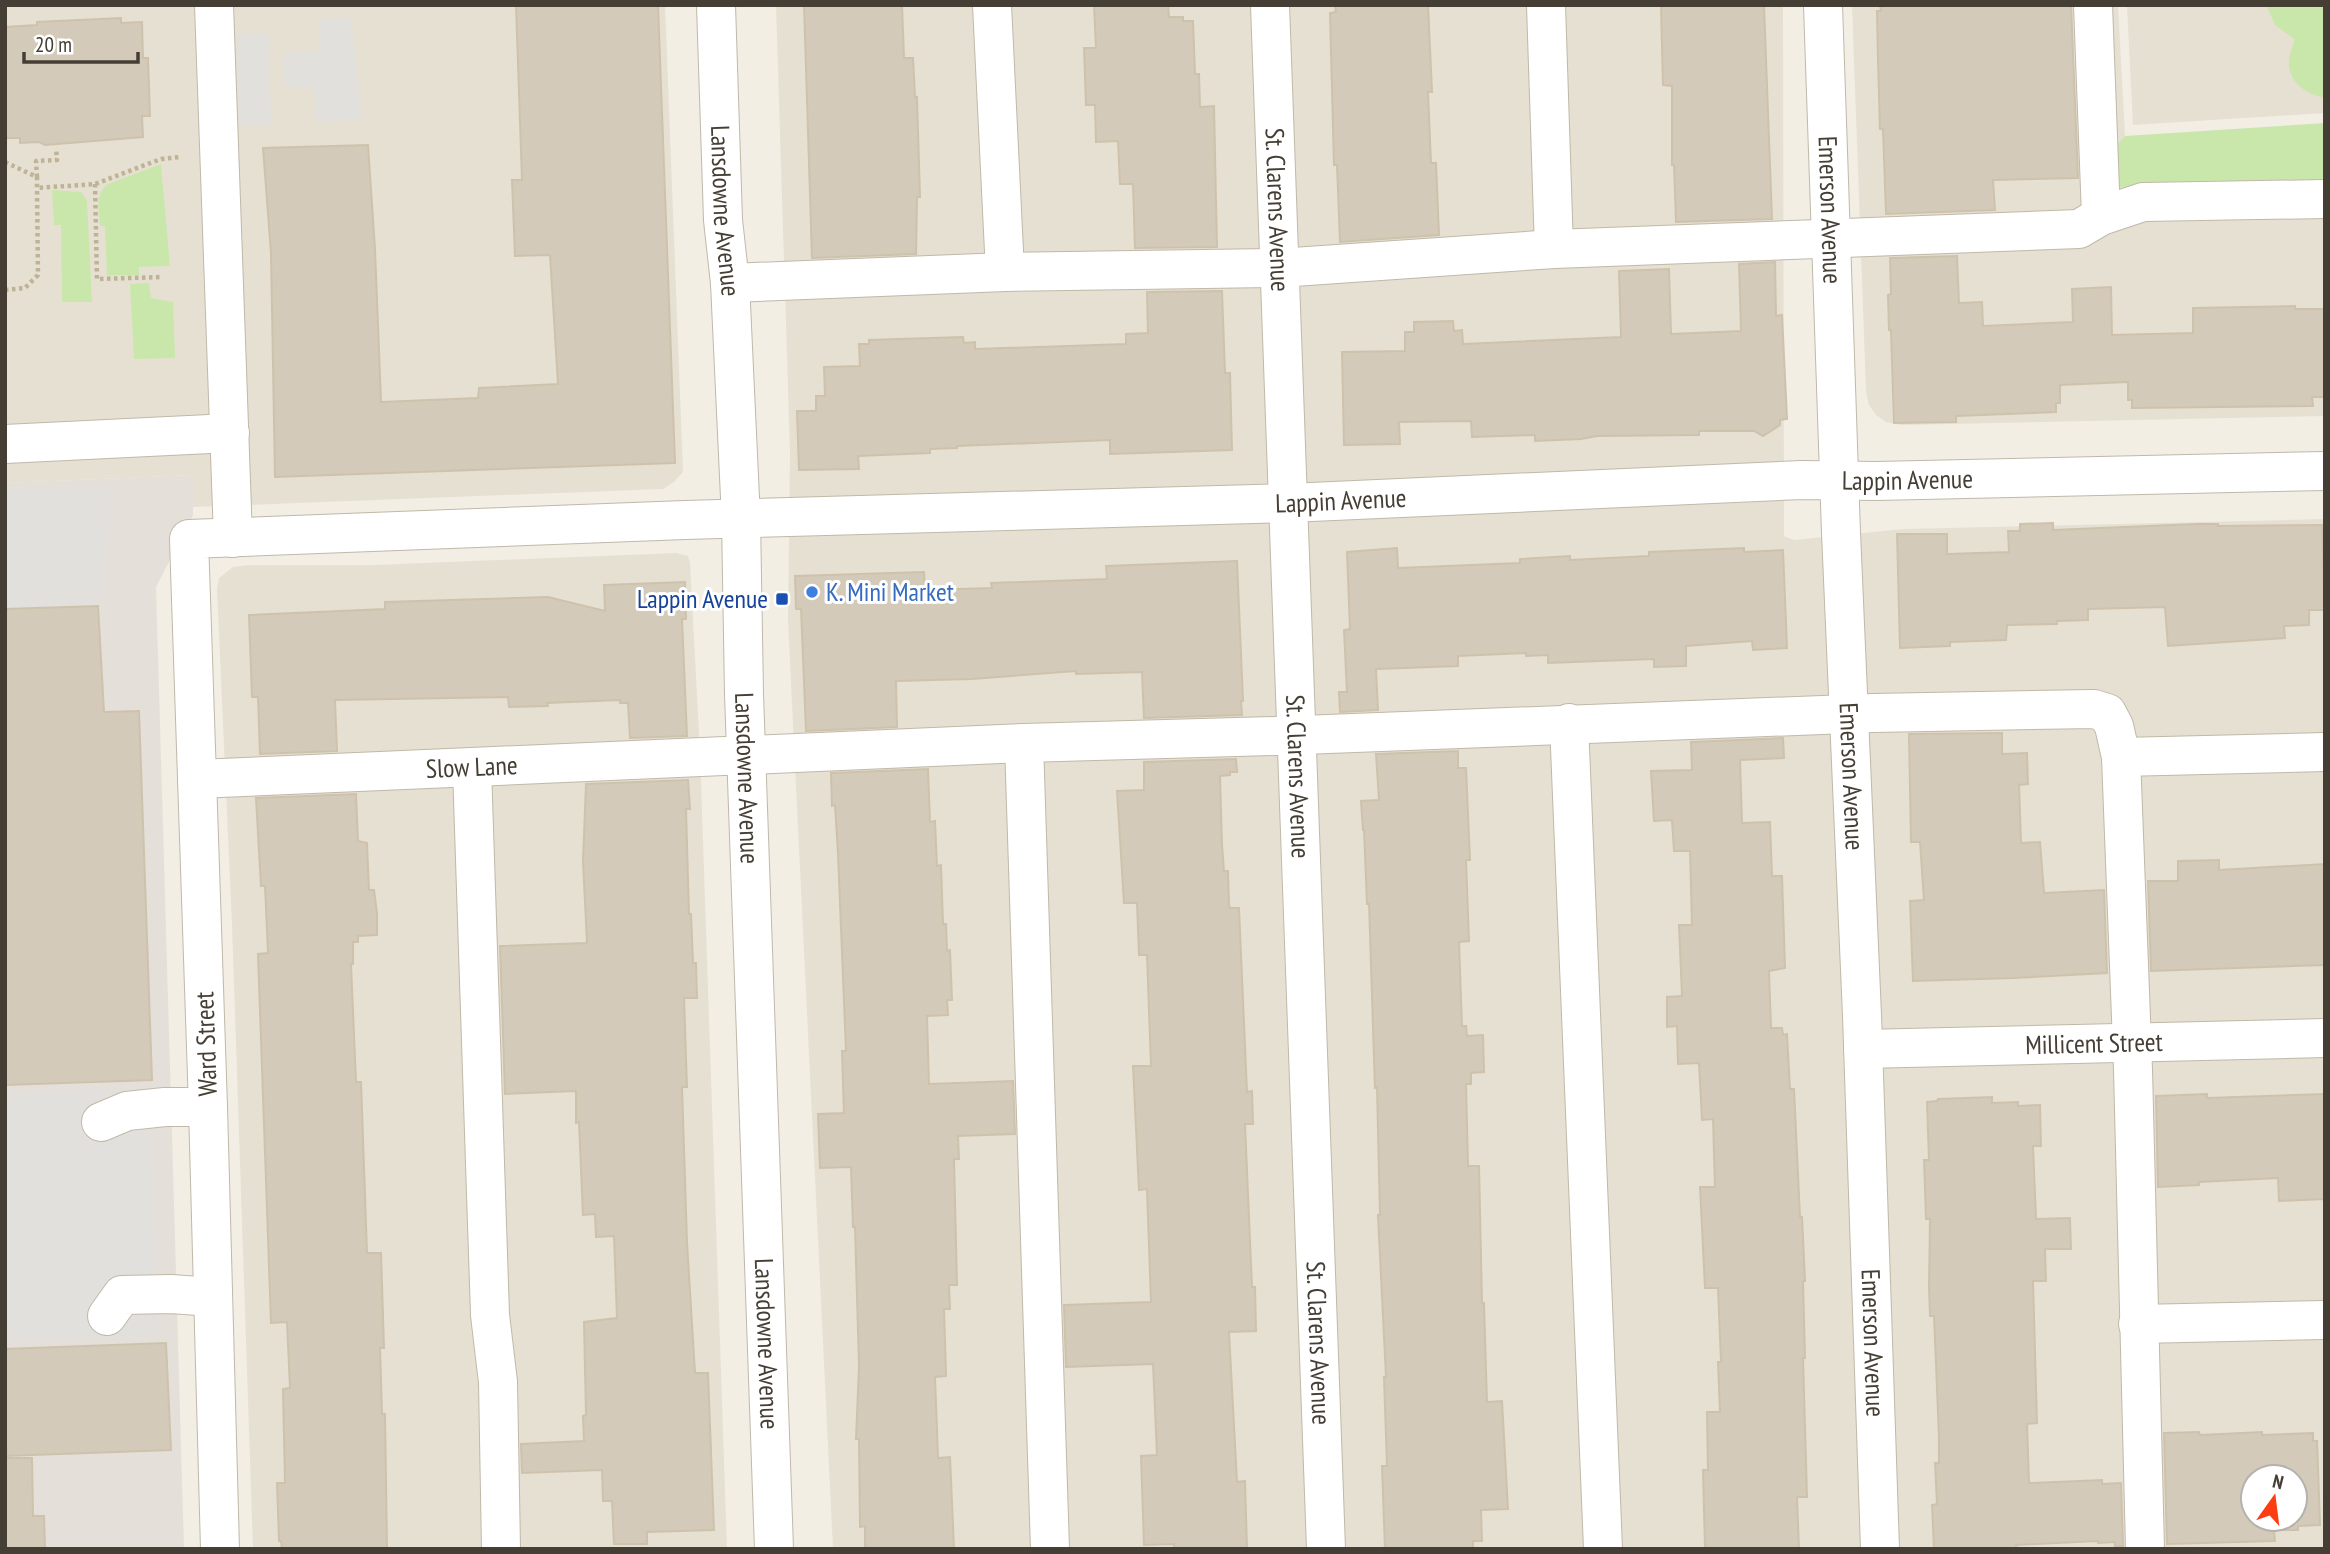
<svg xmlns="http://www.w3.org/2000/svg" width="2330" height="1554" viewBox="0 0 2330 1554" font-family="'PT Sans Narrow',sans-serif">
<rect width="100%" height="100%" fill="#f2eee4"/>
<!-- residential -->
<g fill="#e6e0d2" fill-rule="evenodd">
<path d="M 5,5 L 665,5 L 683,472 L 674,482 L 663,489 L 193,507 L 192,475 L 5,483 Z"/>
<path d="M 776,5 L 1783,5 L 1784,536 L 1794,540 L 1903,529 L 2325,519 L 2325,1549 L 833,1549 L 788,621 L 790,452 ZM 2253,1477 L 2295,1477 L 2295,1519 L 2253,1519 Z"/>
<path d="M 1852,5 L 2118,5 L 2125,136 L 2107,155 L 2325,185 L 2325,416 L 1901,425 L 1886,422 L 1876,415 L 1869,405 L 1866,391 Z"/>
<path d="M 2127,5 L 2325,5 L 2325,113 L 2133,125 Z"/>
<path d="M 676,553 L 688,556 L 690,563 L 700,752 L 727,1549 L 253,1549 L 232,925 L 217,588 L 219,578 L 233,567 L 250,565 L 375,565 Z"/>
</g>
<!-- industrial -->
<path fill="#e4dfd9" d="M 193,475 L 193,515 L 156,587 L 184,1549 L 5,1549 L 5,483 Z"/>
<!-- green -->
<g fill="#cae7ab">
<path d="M 2266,5 L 2325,5 L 2325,97 C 2307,96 2287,80 2289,61 C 2289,53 2294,47 2294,39 L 2275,25 Z"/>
<path d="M 2325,123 L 2325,185 L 2117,187 L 2107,155 L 2125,136 Z"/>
<path d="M 161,164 L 170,266 L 139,267 L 139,275 L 107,275 L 105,226 L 100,226 C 99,211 94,194 108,184 Z"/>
<path d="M 52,190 L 81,192 L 87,201 L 92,302 L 62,302 L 61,225 L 54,225 Z"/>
<path d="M 149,283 L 151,298 L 173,302 L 175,358 L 134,359 L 130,284 Z"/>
</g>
<!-- parking -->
<g fill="#e2e0dc">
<path d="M 351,18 L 362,120 L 316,121 L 314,87 L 285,88 L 283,53 L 320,51 L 320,19 Z"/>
<path d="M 269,33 L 271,125 L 239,126 L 237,34 Z"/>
<path d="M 110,487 L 111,520 L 98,606 L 5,609 L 5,490 Z"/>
<path d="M 150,1088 L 158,1336 L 5,1341 L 5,1093 Z"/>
</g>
<!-- building -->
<g fill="#d4cab9" stroke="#cfc2ac" stroke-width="2" fill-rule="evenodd">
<path d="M 516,5 L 658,5 L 675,463 L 275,477 L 271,253 L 263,148 L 368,145 L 375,249 L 381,402 L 478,398 L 479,388 L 558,384 L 550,255 L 515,256 L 512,180 L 522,180 Z"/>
<path d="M 804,5 L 902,5 L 904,58 L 913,58 L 915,97 L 917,97 L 920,197 L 917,197 L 916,254 L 812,258 Z"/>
<path d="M 1094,5 L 1168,5 L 1169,17 L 1183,17 L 1183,21 L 1193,21 L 1195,74 L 1199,74 L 1200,107 L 1214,106 L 1217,247 L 1135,248 L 1133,184 L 1120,184 L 1118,141 L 1096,142 L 1095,105 L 1086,105 L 1084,48 L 1096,48 Z"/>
<path d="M 1337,5 L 1428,5 L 1432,92 L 1428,92 L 1431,163 L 1436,163 L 1439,235 L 1340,242 L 1337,165 L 1334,165 L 1330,13 L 1336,12 L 1335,6 Z"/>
<path d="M 1661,5 L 1764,5 L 1772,219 L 1676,222 L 1674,165 L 1672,165 L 1672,86 L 1663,85 Z"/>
<path d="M 1880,5 L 2071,5 L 2078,178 L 1993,180 L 1995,210 L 1886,214 L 1883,129 L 1880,129 L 1878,61 L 1877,11 L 1881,11 Z"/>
<path d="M 121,18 L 121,23 L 142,22 L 143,58 L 148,58 L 150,116 L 142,116 L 143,137 L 45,145 L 39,142 L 20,143 L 20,138 L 5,138 L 5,27 L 37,25 L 37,22 Z"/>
<path d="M 1957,256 L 1959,303 L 1982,302 L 1983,326 L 2073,322 L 2072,289 L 2111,287 L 2112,335 L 2193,333 L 2193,308 L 2295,306 L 2295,309 L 2325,309 L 2325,397 L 2312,397 L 2313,406 L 2132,408 L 2132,400 L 2128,400 L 2128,382 L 2060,385 L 2060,403 L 2056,403 L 2056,412 L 1956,416 L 1956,422 L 1894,423 L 1891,330 L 1889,330 L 1888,295 L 1891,294 L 1890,258 Z"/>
<path d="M 1775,262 L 1776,316 L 1782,315 L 1787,419 L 1780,420 L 1780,425 L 1763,436 L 1754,431 L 1699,431 L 1699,435 L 1597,436 L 1581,439 L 1535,441 L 1535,435 L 1472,437 L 1471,421 L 1399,422 L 1400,444 L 1344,445 L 1342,352 L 1405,351 L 1405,332 L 1414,332 L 1414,322 L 1453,321 L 1454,331 L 1462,330 L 1463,344 L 1621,337 L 1619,271 L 1669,269 L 1671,334 L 1741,331 L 1739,264 Z"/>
<path d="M 1222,291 L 1225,373 L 1230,373 L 1232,450 L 1110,454 L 1110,440 L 957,446 L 957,448 L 930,449 L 930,453 L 858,456 L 859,469 L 799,470 L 797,411 L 816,411 L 816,396 L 825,396 L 824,367 L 860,366 L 859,344 L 869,344 L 869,340 L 963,337 L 964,343 L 975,342 L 975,349 L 1126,344 L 1126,334 L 1148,333 L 1147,292 Z"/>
<path d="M 2053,523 L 2053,530 L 2197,524 L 2218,524 L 2218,526 L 2322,525 L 2325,610 L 2309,610 L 2309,625 L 2284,626 L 2285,638 L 2168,646 L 2165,607 L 2088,609 L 2088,620 L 2057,621 L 2057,624 L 2007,625 L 2006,640 L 1950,642 L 1950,646 L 1900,648 L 1897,534 L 1947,534 L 1947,554 L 2009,552 L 2008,531 L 2020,531 L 2020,524 Z"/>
<path d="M 1397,548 L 1398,568 L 1520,563 L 1520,559 L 1570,556 L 1570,560 L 1649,556 L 1649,552 L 1744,548 L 1744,552 L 1783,550 L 1787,648 L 1753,650 L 1752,641 L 1686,646 L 1686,666 L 1654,667 L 1654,659 L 1548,663 L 1548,655 L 1526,656 L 1526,653 L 1458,656 L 1458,666 L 1376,669 L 1378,710 L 1340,712 L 1339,692 L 1347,692 L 1344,630 L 1350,629 L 1347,552 Z"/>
<path d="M 1237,561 L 1243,701 L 1241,701 L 1242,715 L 1144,718 L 1142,672 L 1076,674 L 1076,671 L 972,679 L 896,681 L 897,727 L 806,731 L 801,609 L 796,609 L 795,576 L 924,572 L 925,590 L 992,588 L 991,583 L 1107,579 L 1106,566 Z"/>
<path d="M 685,582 L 686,619 L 682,619 L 687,736 L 630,738 L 628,703 L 620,703 L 620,700 L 547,703 L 548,706 L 509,707 L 508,697 L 335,700 L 337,751 L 260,754 L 258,697 L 252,697 L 249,615 L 385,609 L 385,602 L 548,597 L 605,611 L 604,585 Z"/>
<path d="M 98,606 L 104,712 L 139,711 L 152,1080 L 5,1085 L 5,609 Z"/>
<path d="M 2002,733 L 2002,754 L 2027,753 L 2028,784 L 2019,785 L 2021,843 L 2040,842 L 2044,893 L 2104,890 L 2107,973 L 2013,978 L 1913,981 L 1910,901 L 1924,900 L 1920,842 L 1911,842 L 1909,734 Z"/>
<path d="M 1783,738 L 1784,758 L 1740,760 L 1742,823 L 1770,822 L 1772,876 L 1782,876 L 1785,968 L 1769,971 L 1771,1028 L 1782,1028 L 1783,1035 L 1787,1034 L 1790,1089 L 1794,1089 L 1800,1217 L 1802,1217 L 1805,1281 L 1803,1281 L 1805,1358 L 1803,1358 L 1807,1497 L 1797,1497 L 1799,1549 L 1705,1549 L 1703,1470 L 1708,1470 L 1707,1412 L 1720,1412 L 1718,1362 L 1721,1362 L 1718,1288 L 1705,1288 L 1700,1187 L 1715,1187 L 1713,1119 L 1702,1120 L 1699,1063 L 1678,1064 L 1677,1026 L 1667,1027 L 1667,997 L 1682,996 L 1679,925 L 1692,925 L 1690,851 L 1674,851 L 1672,820 L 1654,821 L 1651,771 L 1692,770 L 1691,742 Z"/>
<path d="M 1458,751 L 1458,768 L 1466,768 L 1470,860 L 1466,860 L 1469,941 L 1459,942 L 1462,1026 L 1466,1026 L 1467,1036 L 1483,1035 L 1484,1072 L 1471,1073 L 1471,1084 L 1466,1084 L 1468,1166 L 1479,1166 L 1482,1303 L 1484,1303 L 1487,1402 L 1502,1401 L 1508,1509 L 1481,1510 L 1482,1541 L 1473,1541 L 1473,1549 L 1385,1549 L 1382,1466 L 1387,1466 L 1384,1377 L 1386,1377 L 1378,1215 L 1380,1215 L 1377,1087 L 1375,1088 L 1369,904 L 1367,904 L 1364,830 L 1363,830 L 1361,801 L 1379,800 L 1376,754 Z"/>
<path d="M 1236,759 L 1237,772 L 1230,772 L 1230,775 L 1220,776 L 1222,845 L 1224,871 L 1228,871 L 1229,905 L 1230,908 L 1239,908 L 1247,1092 L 1252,1091 L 1253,1124 L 1245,1124 L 1252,1287 L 1255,1287 L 1256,1331 L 1229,1332 L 1237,1482 L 1245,1481 L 1247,1549 L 1174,1549 L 1174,1544 L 1144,1545 L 1141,1456 L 1157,1455 L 1153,1364 L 1066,1367 L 1064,1305 L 1151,1302 L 1147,1189 L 1139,1190 L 1133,1066 L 1151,1066 L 1147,955 L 1139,955 L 1137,903 L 1124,903 L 1117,791 L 1144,790 L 1144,762 Z"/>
<path d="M 928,769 L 930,822 L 935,821 L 937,866 L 941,865 L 943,924 L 946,924 L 947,951 L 950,950 L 952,1000 L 947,1000 L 948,1015 L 927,1016 L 929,1084 L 1013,1081 L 1015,1134 L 958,1136 L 959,1159 L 954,1159 L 957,1285 L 949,1285 L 950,1309 L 944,1309 L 946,1376 L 935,1377 L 938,1458 L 950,1457 L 954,1549 L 865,1549 L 865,1526 L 860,1527 L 859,1439 L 856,1439 L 859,1366 L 855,1227 L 853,1227 L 851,1167 L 820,1168 L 818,1114 L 844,1113 L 842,1051 L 846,1051 L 838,854 L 835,805 L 832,806 L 831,773 Z"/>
<path d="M 688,780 L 690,809 L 686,809 L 689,914 L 691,914 L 693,963 L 696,963 L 697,998 L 684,998 L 687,1087 L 682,1087 L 687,1242 L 695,1373 L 708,1373 L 714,1530 L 647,1532 L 647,1544 L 614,1544 L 612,1501 L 603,1501 L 602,1470 L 522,1473 L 521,1444 L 584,1441 L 583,1416 L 586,1415 L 584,1322 L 617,1318 L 614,1236 L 596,1237 L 595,1214 L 583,1215 L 579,1122 L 576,1123 L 576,1091 L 505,1094 L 500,946 L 587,943 L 583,861 L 586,784 Z"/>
<path d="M 356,794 L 358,841 L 367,843 L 369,890 L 374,890 L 377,913 L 377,935 L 358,936 L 358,942 L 353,942 L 353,964 L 351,964 L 356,1082 L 361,1082 L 367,1253 L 381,1253 L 384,1348 L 380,1348 L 382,1414 L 385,1414 L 387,1549 L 282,1549 L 281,1541 L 279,1541 L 277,1483 L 285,1483 L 283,1389 L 290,1388 L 287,1322 L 271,1323 L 258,954 L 268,953 L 265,886 L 261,886 L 256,798 Z"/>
<path d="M 2219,860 L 2219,870 L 2325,864 L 2325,965 L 2151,971 L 2148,881 L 2178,881 L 2178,861 Z"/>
<path d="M 2207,1094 L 2207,1098 L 2325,1094 L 2325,1199 L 2279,1201 L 2278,1178 L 2199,1182 L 2199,1185 L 2158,1187 L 2156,1096 Z"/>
<path d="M 1992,1097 L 1992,1103 L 2018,1102 L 2018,1106 L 2040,1105 L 2041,1146 L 2033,1146 L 2036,1219 L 2070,1218 L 2071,1249 L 2045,1249 L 2046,1281 L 2033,1281 L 2037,1423 L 2027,1424 L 2029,1483 L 2102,1480 L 2102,1484 L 2121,1483 L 2123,1546 L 2115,1546 L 2115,1542 L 2098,1543 L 2098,1541 L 2016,1545 L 2017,1549 L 1934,1549 L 1932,1505 L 1937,1504 L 1935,1463 L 1939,1463 L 1939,1437 L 1934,1316 L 1930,1316 L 1929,1287 L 1930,1219 L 1926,1219 L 1924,1160 L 1929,1160 L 1927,1102 L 1937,1101 L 1938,1099 Z"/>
<path d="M 166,1343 L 171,1450 L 5,1456 L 5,1349 Z"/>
<path d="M 2199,1432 L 2200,1435 L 2262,1432 L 2262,1435 L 2313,1433 L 2313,1441 L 2317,1441 L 2320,1525 L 2298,1526 L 2298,1530 L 2274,1530 L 2275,1541 L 2167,1544 L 2164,1433 ZM 2253,1477 L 2295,1477 L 2295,1519 L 2253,1519 Z"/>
<path d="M 5,1458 L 32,1458 L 33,1516 L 44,1516 L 45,1549 L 5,1549 Z"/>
</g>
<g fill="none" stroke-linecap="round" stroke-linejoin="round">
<!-- minor casing -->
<g stroke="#c0b9a9" stroke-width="40">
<g id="minor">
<path d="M 214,5 L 233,538"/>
<path id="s1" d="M 716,5 L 723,220 L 730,283 L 741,519 L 744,694 L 774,1549"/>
<path d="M 992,5 L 1005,272"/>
<path id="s2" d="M 1270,5 L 1326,1549"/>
<path d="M 1546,5 L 1554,249"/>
<path id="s3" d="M 1823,5 L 1841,533 L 1862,1015 L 1880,1549"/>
<path d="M 2093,5 L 2101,216"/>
<path d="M 730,283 L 1005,272 L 1279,268 L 1554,249 L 2079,229 L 2101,216 L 2143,202 L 2325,199"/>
<path d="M 5,444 L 230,433"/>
<path d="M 1569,723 L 1603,1549"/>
<path d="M 1024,743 L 1050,1549"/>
<path d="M 2121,757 L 2325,752"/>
<path d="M 472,768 L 490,1315 L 498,1382 L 501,1549"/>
<path id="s4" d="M 197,779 L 1024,743 L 1276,736 L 1873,713 L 2094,709 L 2107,713 L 2114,726 L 2121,757 L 2133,1070 L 2145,1549"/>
<path id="s5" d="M 1863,1049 L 2325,1038"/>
<path d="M 101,1122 L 127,1111 L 165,1107 L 208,1107"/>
<path d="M 107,1316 L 122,1295 L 171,1294 L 213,1297"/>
<path d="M 2138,1324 L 2325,1320"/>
<path id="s6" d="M 220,1549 L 208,1107 L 189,539 L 685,520 L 1289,503 L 1802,480 L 1876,481 L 2325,471"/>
</g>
</g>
<!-- path -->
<g stroke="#bfb397" stroke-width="4.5" stroke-dasharray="3.5 3.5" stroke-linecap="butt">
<path d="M 5,162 L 37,177 L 37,188 L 95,184 L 161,159 L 181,157"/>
<path d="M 37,177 L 36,161 L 57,160 L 56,148"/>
<path d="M 95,184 L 97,279 L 163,277"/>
<path d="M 5,290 L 25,288 L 38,275 L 37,188"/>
</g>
<!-- minor -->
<use href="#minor" stroke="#fff" stroke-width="38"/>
</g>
<!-- markers -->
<circle fill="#3f7fe0" stroke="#fff" stroke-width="2.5" cx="812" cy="592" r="7"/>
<rect fill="#1a4fb4" stroke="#fff" stroke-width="2.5" x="775" y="592" width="14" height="14" rx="3.5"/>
<g text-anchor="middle" stroke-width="6" stroke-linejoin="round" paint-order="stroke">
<!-- street labels -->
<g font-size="26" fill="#443e34" stroke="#fff">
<text dy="9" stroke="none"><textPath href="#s1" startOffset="206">Lansdowne Avenue</textPath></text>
<text dy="9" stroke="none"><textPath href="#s2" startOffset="205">St. Clarens Avenue</textPath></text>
<text dy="9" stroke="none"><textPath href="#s3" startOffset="205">Emerson Avenue</textPath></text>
<text dy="9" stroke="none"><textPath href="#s6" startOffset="2730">Lappin Avenue</textPath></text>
<text dy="9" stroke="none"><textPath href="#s6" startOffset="2163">Lappin Avenue</textPath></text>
<text dy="9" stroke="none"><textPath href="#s4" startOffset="275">Slow Lane</textPath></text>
<text dy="9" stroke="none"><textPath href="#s1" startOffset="774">Lansdowne Avenue</textPath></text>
<text dy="9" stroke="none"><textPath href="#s2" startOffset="772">St. Clarens Avenue</textPath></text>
<text dy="9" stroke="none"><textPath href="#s3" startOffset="772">Emerson Avenue</textPath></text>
<text dy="9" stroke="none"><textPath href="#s5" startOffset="231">Millicent Street</textPath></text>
<text transform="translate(206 1044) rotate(-92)" y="9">Ward Street</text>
<text dy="9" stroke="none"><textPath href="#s1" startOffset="1340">Lansdowne Avenue</textPath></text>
<text dy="9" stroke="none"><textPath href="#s2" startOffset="1339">St. Clarens Avenue</textPath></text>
<text dy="9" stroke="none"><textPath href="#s3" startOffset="1339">Emerson Avenue</textPath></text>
</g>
<!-- shop labels -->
<g font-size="26" fill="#366cbe" stroke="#fff" text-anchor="start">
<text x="826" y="601">K. Mini Market</text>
</g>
<!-- transit labels -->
<g font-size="26" fill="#164399" stroke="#fff" text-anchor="end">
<text x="768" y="608">Lappin Avenue</text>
</g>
</g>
<!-- border -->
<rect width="2330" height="1554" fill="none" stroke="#443e34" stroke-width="14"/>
<!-- north arrow -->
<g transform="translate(2274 1498) rotate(14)"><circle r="33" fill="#ffffff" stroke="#b4b2ae" stroke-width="2"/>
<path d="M0-5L12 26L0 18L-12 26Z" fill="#fc3c11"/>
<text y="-10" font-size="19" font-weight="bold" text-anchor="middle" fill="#443e34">N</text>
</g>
<!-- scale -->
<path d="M24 52v10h114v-10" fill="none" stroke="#443e34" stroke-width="3.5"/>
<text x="35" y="52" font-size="21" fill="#443e34" stroke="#ffffff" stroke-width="5" paint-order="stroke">20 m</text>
</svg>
